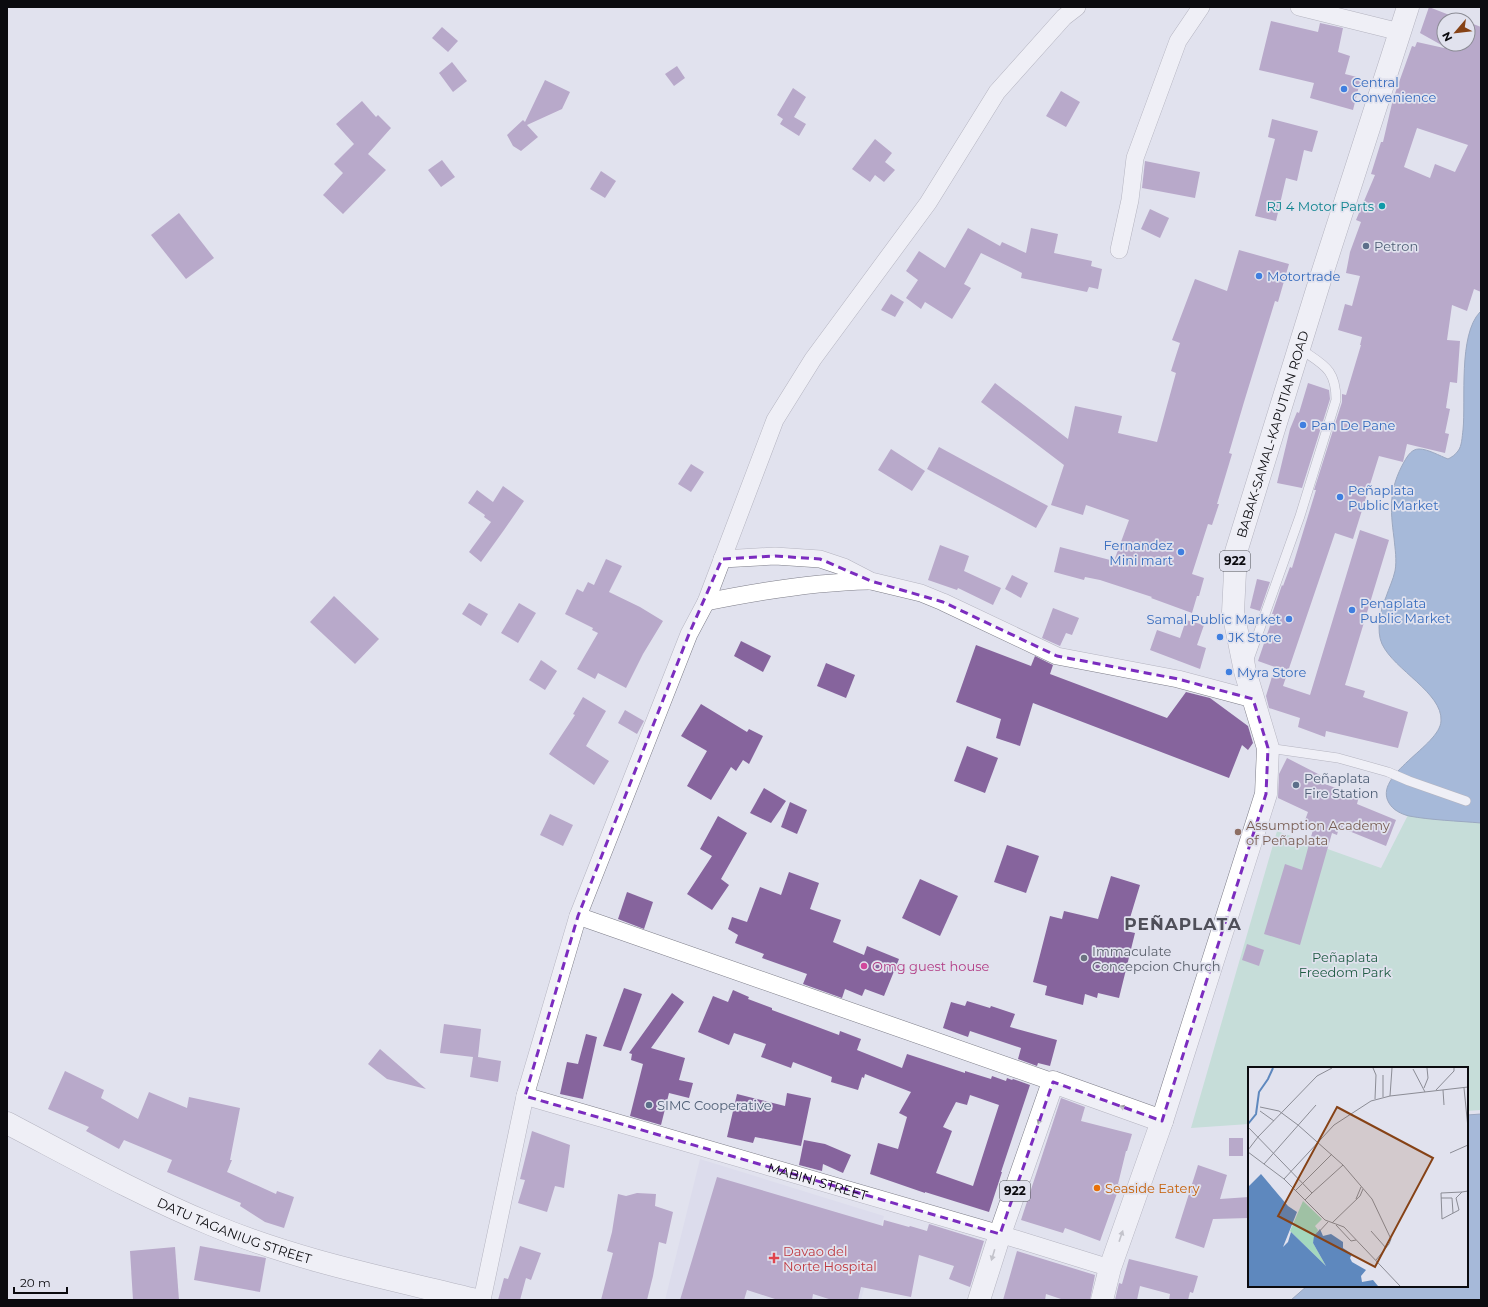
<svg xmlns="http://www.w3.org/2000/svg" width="1488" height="1307" viewBox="0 0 1488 1307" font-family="Montserrat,sans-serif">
<rect width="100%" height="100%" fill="#e1e2ee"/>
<!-- built -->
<path fill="#d5d6e9" d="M 700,1159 L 884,1216 L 861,1300 L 665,1300 Z"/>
<!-- green -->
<path fill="#a4d8be" d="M 1408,815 L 1481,823 L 1481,1110 L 1467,1111 L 1467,1068 L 1249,1068 L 1249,1124 L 1191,1128 L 1277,831 L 1381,868 Z"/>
<!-- water -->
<g fill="#5e88be" stroke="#45628a">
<path d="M 1480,312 L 1481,312 L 1481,823 C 1458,821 1430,820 1409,816 C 1401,814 1393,810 1389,803 C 1372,775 1440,746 1441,721 C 1443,693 1394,670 1382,644 C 1376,631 1380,610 1386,597 C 1389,588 1393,580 1395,571 C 1397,560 1395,549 1394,538 C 1390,508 1389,489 1404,462 C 1408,455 1412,449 1419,449 C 1428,449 1440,456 1448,459 C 1452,457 1455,455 1458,451 C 1462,446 1462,437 1463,430 C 1466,400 1458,335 1480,312 Z"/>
<path d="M 1481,1114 L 1481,1300 L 1291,1300 L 1307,1286 L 1467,1286 L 1467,1115 Z"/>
</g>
<!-- building -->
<g fill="#86649d" fill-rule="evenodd">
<path d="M 1429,7 L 1462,20 L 1444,20 L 1444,44 L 1468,44 L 1468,22 L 1481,27 L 1481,292 L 1474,289 L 1467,311 L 1452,305 L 1447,340 L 1460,341 L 1457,383 L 1450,382 L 1446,408 L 1450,409 L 1445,433 L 1449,434 L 1445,453 L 1407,444 L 1403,462 L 1379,456 L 1353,539 L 1335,533 L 1283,686 L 1310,695 L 1360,530 L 1389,540 L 1345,685 L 1365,691 L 1363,697 L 1408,712 L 1398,748 L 1326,731 L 1325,737 L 1298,727 L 1300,718 L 1269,708 L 1266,696 L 1275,667 L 1258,661 L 1274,614 L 1272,614 L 1282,585 L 1283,586 L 1290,567 L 1292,568 L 1316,490 L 1314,490 L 1342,402 L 1342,394 L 1346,395 L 1361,345 L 1360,345 L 1362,337 L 1338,330 L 1345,304 L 1352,306 L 1360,276 L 1346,273 L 1350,252 L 1361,222 L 1356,220 L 1375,175 L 1371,174 L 1381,142 L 1383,142 L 1393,99 L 1412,46 L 1415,47 L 1417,42 L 1444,48 L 1445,47 L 1420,33 ZM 1417,128 L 1468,145 L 1455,172 L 1435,164 L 1430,178 L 1404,167 Z"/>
<path d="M 1271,21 L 1318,32 L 1320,23 L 1343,28 L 1338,52 L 1350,56 L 1345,74 L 1361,78 L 1353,110 L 1310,98 L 1314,83 L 1259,70 Z"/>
<path d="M 442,27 L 458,41 L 448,52 L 432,38 Z"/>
<path d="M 452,62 L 467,81 L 453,92 L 439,73 Z"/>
<path d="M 677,66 L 685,78 L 674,86 L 665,74 Z"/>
<path d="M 545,80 L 570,92 L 562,109 L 527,125 L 538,137 L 521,151 L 513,146 L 507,135 L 523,120 L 525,122 Z"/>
<path d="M 793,88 L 806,97 L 794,117 L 806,124 L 799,136 L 780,124 L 783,119 L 777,115 Z"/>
<path d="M 1061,91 L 1080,102 L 1066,127 L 1046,116 Z"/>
<path d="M 362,101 L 376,117 L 378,115 L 391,128 L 368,154 L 386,170 L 343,214 L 323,195 L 343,173 L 334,164 L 354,144 L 336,124 Z"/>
<path d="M 1272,119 L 1318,131 L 1312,152 L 1304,150 L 1297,181 L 1286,178 L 1276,221 L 1255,216 L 1275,139 L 1268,137 Z"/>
<path d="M 875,139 L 892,153 L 885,162 L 895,170 L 884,182 L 875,175 L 870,182 L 852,169 Z"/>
<path d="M 442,160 L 455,177 L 441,187 L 428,170 Z"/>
<path d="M 1145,161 L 1200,172 L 1195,198 L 1142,188 Z"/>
<path d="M 601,171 L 616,181 L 605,198 L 590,189 Z"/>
<path d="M 1150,209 L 1169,218 L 1160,238 L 1141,229 Z"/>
<path d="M 179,213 L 214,258 L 186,279 L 151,235 Z"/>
<path d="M 968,228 L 1000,246 L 1002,242 L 1026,253 L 1031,228 L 1058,234 L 1054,253 L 1092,261 L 1091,266 L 1102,269 L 1098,289 L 1089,287 L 1087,292 L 1021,278 L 1022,273 L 981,253 L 964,284 L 971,288 L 952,319 L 925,302 L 921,309 L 906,298 L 918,280 L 906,271 L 919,251 L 945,268 Z"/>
<path d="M 1239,250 L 1289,264 L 1278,302 L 1275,301 L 1244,402 L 1229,453 L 1232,454 L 1217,504 L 1219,504 L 1212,525 L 1208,524 L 1192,574 L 1204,578 L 1199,596 L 1197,596 L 1192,613 L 1151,598 L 1152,597 L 1100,580 L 1085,577 L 1084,580 L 1054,572 L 1060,547 L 1114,561 L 1129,520 L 1086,505 L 1083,515 L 1051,505 L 1064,465 L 981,402 L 995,383 L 1068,439 L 1075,406 L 1122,416 L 1118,433 L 1157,442 L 1176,373 L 1171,371 L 1180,343 L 1172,340 L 1195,279 L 1227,291 Z"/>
<path d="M 891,294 L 904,302 L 895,317 L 881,310 Z"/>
<path d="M 1308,383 L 1329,390 L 1330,399 L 1302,488 L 1277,483 L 1290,429 L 1297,412 L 1299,413 Z"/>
<path d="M 939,447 L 1048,506 L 1036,528 L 927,469 Z"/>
<path d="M 891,449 L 925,471 L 912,491 L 878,470 Z"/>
<path d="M 691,464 L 704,472 L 691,492 L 678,484 Z"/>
<path d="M 503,486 L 524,501 L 504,530 L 481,562 L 469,552 L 491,522 L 484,517 L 485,515 L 468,503 L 477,490 L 493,502 Z"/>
<path d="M 940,545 L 969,556 L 964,571 L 1001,588 L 993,605 L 958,588 L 957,590 L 928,580 Z"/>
<path d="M 606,559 L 622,566 L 609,592 L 640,607 L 663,621 L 643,654 L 626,688 L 598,673 L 595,679 L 577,669 L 598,633 L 592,630 L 593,628 L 565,614 L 577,589 L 583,592 L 588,582 L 594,585 Z"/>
<path d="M 1012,575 L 1028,583 L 1021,598 L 1005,589 Z"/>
<path d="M 1257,579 L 1270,582 L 1260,611 L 1250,608 Z"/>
<path d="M 334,596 L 379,639 L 355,664 L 310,622 Z"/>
<path d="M 469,603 L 488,614 L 481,626 L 462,614 Z"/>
<path d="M 519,603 L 536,613 L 518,643 L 501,633 Z"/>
<path d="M 1053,608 L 1079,618 L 1072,635 L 1066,633 L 1060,646 L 1042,638 Z"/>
<path d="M 1186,620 L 1204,625 L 1197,645 L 1206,648 L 1200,669 L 1150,650 L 1157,630 L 1180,638 Z"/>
<path d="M 741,641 L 771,656 L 763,672 L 734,656 Z"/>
<path d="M 976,645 L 1031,666 L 1035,656 L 1053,665 L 1050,674 L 1167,718 L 1186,692 L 1210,698 L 1248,726 L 1253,743 L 1248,750 L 1242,745 L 1229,778 L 1033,703 L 1020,746 L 996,738 L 1001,719 L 956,702 Z"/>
<path d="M 541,660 L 557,671 L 545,690 L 529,680 Z"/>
<path d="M 826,663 L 855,675 L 846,698 L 817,686 Z"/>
<path d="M 583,697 L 606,711 L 586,746 L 609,761 L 594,785 L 549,754 L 575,715 L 573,714 Z"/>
<path d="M 701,704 L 747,732 L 749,729 L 763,736 L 749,764 L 743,760 L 736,771 L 731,767 L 711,800 L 687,786 L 707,751 L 681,736 Z"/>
<path d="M 625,710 L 644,721 L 637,734 L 618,723 Z"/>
<path d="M 967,746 L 998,758 L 985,793 L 954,781 Z"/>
<path d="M 1287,758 L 1322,776 L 1319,782 L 1359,796 L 1357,804 L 1396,820 L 1386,846 L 1339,827 L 1337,835 L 1332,833 L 1300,945 L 1264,934 L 1285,864 L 1302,870 L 1314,826 L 1304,823 L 1308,812 L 1278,798 L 1279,774 Z"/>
<path d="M 764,788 L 786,801 L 771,823 L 750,813 Z"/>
<path d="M 790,802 L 807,810 L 797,834 L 781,827 Z"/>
<path d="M 550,814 L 573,825 L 563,846 L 540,835 Z"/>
<path d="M 718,816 L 747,833 L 721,879 L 729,885 L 712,910 L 687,894 L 712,856 L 700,849 Z"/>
<path d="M 1007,845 L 1039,856 L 1026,893 L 994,882 Z"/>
<path d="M 789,872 L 819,883 L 810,909 L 841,920 L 833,942 L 864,955 L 867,946 L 899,959 L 884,996 L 865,989 L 862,996 L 845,989 L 842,998 L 803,984 L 807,974 L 762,958 L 764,954 L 735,943 L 738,935 L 728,929 L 732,917 L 747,922 L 760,887 L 781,895 Z"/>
<path d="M 1111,876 L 1140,885 L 1126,931 L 1135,933 L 1119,998 L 1098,993 L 1097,998 L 1085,994 L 1083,1005 L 1045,995 L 1047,986 L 1033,982 L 1050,916 L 1062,919 L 1064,911 L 1098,919 Z"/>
<path d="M 920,879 L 958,896 L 940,936 L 902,918 Z"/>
<path d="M 627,892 L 653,902 L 644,929 L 618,919 Z"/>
<path d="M 1247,944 L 1264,950 L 1259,966 L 1242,960 Z"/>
<path d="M 624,988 L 642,994 L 621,1051 L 603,1046 Z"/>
<path d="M 733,990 L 749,997 L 748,999 L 772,1008 L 772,1010 L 839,1035 L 840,1031 L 861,1039 L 857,1050 L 902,1068 L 907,1054 L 965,1073 L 965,1071 L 991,1079 L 992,1076 L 1006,1081 L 1007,1078 L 1012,1080 L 1013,1079 L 1030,1085 L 1001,1172 L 1002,1172 L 989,1212 L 925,1192 L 925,1193 L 870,1174 L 878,1143 L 898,1149 L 907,1117 L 899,1113 L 911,1092 L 865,1074 L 864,1078 L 862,1077 L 858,1090 L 831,1082 L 832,1077 L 793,1062 L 791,1068 L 761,1057 L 766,1044 L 734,1033 L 729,1045 L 698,1032 L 713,996 L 728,1002 ZM 970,1095 L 999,1105 L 973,1186 L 936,1173 L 952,1131 L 943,1127 L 956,1102 L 967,1105 Z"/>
<path d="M 672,993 L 684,1002 L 651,1048 L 685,1058 L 679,1080 L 693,1083 L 689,1098 L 669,1093 L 661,1125 L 630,1116 L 643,1064 L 631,1060 L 632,1054 L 629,1053 Z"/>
<path d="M 967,1001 L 990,1008 L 991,1006 L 1015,1014 L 1010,1027 L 1057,1040 L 1050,1066 L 1038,1063 L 1037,1066 L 1018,1059 L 1021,1048 L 970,1031 L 968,1037 L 943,1028 L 951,1002 L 965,1006 Z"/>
<path d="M 444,1024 L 481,1029 L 478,1057 L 501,1061 L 498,1082 L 470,1077 L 473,1057 L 440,1053 Z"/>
<path d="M 586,1034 L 597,1037 L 583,1099 L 560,1094 L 567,1062 L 578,1064 Z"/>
<path d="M 380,1049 L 426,1089 L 387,1079 L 368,1064 Z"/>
<path d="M 65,1071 L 104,1090 L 101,1098 L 138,1119 L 149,1092 L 187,1108 L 189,1097 L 240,1108 L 230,1160 L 232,1160 L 227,1172 L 276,1194 L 277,1191 L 294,1197 L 284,1228 L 265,1222 L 240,1206 L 241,1203 L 167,1172 L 172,1160 L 124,1140 L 119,1149 L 86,1131 L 89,1127 L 48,1109 Z"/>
<path d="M 787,1093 L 811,1098 L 801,1146 L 755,1137 L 753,1143 L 727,1137 L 737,1094 L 785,1106 Z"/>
<path d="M 1061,1098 L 1085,1107 L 1081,1121 L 1132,1134 L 1127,1151 L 1126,1151 L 1118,1184 L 1120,1185 L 1100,1241 L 1065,1228 L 1063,1233 L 1021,1220 Z"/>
<path d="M 532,1131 L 570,1145 L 564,1188 L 555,1186 L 547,1212 L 518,1203 L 525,1180 L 520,1179 Z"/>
<rect x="1229" y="1138" width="14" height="18"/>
<path d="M 804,1140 L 825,1144 L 851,1155 L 843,1173 L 823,1164 L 822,1171 L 799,1165 Z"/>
<path d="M 1198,1165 L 1227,1175 L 1220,1199 L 1249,1197 L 1249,1218 L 1213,1219 L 1204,1248 L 1175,1238 Z"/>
<path d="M 717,1177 L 883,1226 L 884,1220 L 909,1227 L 910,1226 L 927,1231 L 929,1224 L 984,1241 L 970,1287 L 949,1279 L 954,1266 L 919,1255 L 911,1297 L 861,1287 L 858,1300 L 832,1300 L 813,1294 L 812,1300 L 778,1300 L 747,1290 L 744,1300 L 680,1300 Z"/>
<path d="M 637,1193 L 656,1194 L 655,1206 L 673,1212 L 666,1244 L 659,1242 L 653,1276 L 647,1300 L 601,1300 L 613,1253 L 607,1251 L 612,1232 L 618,1194 L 626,1196 Z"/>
<path d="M 200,1246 L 266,1258 L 260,1292 L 194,1280 Z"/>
<path d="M 520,1246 L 541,1253 L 531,1280 L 526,1278 L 520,1300 L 498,1300 L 504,1278 L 508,1279 Z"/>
<path d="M 175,1247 L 179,1300 L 133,1300 L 130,1251 Z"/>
<path d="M 1017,1251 L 1095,1275 L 1090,1300 L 1064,1300 L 1046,1294 L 1045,1300 L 1003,1300 Z"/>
<path d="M 1129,1259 L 1198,1276 L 1193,1293 L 1190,1292 L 1188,1300 L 1169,1300 L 1170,1294 L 1140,1286 L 1137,1300 L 1115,1300 L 1119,1283 L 1122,1284 Z"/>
</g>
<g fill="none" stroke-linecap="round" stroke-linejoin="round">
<!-- lane casing -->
<g stroke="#7d7d88" stroke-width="10">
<g id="lane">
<path d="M 1248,662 L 1300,516 L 1336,400 C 1336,368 1323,365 1299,348"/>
<path d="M 1268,748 L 1338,758 L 1388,772 L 1409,781 L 1466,801"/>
</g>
</g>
<!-- street casing -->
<g stroke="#7d7d88" stroke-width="18">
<g id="street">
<path d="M 1299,7 L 1400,32"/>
<path d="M 1119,250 L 1130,200 L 1135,158 L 1178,41 L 1201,7"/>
<path d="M 722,559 L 775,556 L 820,559 L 844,567 L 871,581 L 921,593 L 943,602 L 1057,656 L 1178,679 L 1253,699"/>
<path d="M 706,602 C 760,591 814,582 869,581"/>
<path d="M 578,916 L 1053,1082"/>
<path id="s1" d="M 525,1096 L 1000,1234 L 1110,1268"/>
<path d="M 482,1300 L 525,1096 L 578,916 L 689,634 L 706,602 L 775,420 L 813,359 L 928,203 L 997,92 L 1064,17 L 1077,7"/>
</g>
</g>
<!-- secondary casing -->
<g stroke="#7d7d88" stroke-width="23">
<g id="secondary">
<path id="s2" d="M 7,1123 C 74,1158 140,1195 210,1224 C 295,1260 386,1278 476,1300"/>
</g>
</g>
<!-- primary casing -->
<g stroke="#7d7d88" stroke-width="23">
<g id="primary">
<path d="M 979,1300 L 1000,1234 L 1053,1082 L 1162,1121"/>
<path id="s3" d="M 1102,1300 L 1110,1268 L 1162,1121 L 1266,794 L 1268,748 L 1245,671 L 1233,612 L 1236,552 L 1321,277 L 1408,7"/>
</g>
</g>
<!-- lane -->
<use href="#lane" stroke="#fff" stroke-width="9"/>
<!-- street -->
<use href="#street" stroke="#fff" stroke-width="17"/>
<!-- secondary -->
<use href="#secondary" stroke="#fff" stroke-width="22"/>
<!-- primary -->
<use href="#primary" stroke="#fff" stroke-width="22"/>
</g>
<!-- one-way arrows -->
<defs><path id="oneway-solid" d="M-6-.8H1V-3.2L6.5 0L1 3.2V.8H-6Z"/></defs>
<g fill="#9d9d9f">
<use href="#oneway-solid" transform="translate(1125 1108) rotate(-160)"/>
<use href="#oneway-solid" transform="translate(1040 1119) rotate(109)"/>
<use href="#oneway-solid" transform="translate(1121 1236) rotate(-71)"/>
<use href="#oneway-solid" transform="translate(993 1255) rotate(107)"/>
</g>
<!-- marked area -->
<path d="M0 0H1488V1307H0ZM 775,556 L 820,559 L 871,581 L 943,602 L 1057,656 L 1178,679 L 1253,699 L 1268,748 L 1266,794 L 1162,1121 L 1053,1082 L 1000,1234 L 525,1096 L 578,916 L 689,634 L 722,559 Z" fill="#e1e2ee" fill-opacity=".55" fill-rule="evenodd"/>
<path fill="none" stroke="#7b2cbf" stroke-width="3" stroke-dasharray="8 5" stroke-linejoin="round" d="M 775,556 L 820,559 L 871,581 L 943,602 L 1057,656 L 1178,679 L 1253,699 L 1268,748 L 1266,794 L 1162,1121 L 1053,1082 L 1000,1234 L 525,1096 L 578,916 L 689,634 L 722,559 Z"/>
<!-- markers -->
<g fill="#3f7fe0" stroke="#e1e2ee" stroke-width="1.5">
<circle cx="1344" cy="89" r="4"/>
<circle cx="1259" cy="276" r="4"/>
<circle cx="1303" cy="425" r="4"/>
<circle cx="1340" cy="497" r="4"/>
<circle cx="1181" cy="552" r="4"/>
<circle cx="1352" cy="610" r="4"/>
<circle cx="1289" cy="619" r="4"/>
<circle cx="1220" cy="637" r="4"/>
<circle cx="1229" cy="672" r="4"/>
</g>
<circle fill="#0f9aa8" stroke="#e1e2ee" stroke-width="1.5" cx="1382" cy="206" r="4"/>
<g fill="#5c6f8a" stroke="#e1e2ee" stroke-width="1.5">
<circle cx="1366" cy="246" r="4"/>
<circle cx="1296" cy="785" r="4"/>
<circle cx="649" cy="1105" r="4"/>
</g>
<circle fill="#8d6e63" stroke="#e1e2ee" stroke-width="1.5" cx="1238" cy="832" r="4"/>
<circle fill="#6b7280" stroke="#e1e2ee" stroke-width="1.5" cx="1084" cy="958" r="4"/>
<circle fill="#d1479c" stroke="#e1e2ee" stroke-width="1.5" cx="864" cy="966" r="4"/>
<circle fill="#e8710a" stroke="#e1e2ee" stroke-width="1.5" cx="1097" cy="1188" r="4"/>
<path fill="#e0444e" stroke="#e1e2ee" stroke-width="1.5" d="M772 1252h4v4h4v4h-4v4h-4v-4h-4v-4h4z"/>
<g text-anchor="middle" stroke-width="3.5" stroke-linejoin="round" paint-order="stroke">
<!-- shield labels -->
<g fill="#e1e2ee" stroke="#4b4c52" stroke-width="1">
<rect x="1220" y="551" width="30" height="20" rx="3"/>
<rect x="1000" y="1181" width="30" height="20" rx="3"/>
</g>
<g font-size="12" font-weight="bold" fill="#0b0b0f">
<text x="1235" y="565">922</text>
<text x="1015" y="1195">922</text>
</g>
<!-- shop labels -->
<g font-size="13" fill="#366cbe" stroke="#e1e2ee" text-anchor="start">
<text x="1352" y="87">Central<tspan x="1352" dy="15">Convenience</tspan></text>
<text x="1267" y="281">Motortrade</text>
<text x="1311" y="430">Pan De Pane</text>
<text x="1348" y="495">Peñaplata<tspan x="1348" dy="15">Public Market</tspan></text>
<text x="1173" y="550" text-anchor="end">Fernandez<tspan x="1173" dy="15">Mini mart</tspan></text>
<text x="1360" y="608">Penaplata<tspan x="1360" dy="15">Public Market</tspan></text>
<text x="1281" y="624" text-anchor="end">Samal Public Market</text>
<text x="1228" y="642">JK Store</text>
<text x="1237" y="677">Myra Store</text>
</g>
<!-- culture labels -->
<g font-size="13" fill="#0d838f" stroke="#e1e2ee" text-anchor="end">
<text x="1374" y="211">RJ 4 Motor Parts</text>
</g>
<!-- service labels -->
<g font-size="13" fill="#4e5e75" stroke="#e1e2ee" text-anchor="start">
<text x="1374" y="251">Petron</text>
<text x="1304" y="783">Peñaplata<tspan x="1304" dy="15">Fire Station</tspan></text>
<text x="657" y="1110">SIMC Cooperative</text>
</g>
<!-- street labels -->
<g font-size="13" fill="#0b0b0f" stroke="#e1e2ee">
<text dy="5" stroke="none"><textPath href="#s3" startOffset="902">BABAK-SAMAL-KAPUTIAN ROAD</textPath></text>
<text dy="5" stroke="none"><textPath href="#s1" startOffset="305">MABINI STREET</textPath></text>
<text dy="5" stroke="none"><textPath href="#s2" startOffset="252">DATU TAGANIUG STREET</textPath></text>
</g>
<!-- education labels -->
<g font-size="13" fill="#785e54" stroke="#e1e2ee" text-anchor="start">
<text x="1246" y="830">Assumption Academy<tspan x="1246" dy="15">of Peñaplata</tspan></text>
</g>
<!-- worship labels -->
<g font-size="13" fill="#5b616d" stroke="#e1e2ee" text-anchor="start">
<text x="1092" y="956">Immaculate<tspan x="1092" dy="15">Concepcion Church</tspan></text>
</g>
<!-- park labels -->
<g font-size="13" fill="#1e5b43" stroke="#e1e2ee">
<text x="1345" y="962">Peñaplata<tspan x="1345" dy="15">Freedom Park</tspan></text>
</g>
<!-- hotel labels -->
<g font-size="13" fill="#b23c85" stroke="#e1e2ee" text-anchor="start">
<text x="872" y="971">Omg guest house</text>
</g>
<!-- food labels -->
<g font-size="13" fill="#c56008" stroke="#e1e2ee" text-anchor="start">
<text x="1105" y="1193">Seaside Eatery</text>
</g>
<!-- health labels -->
<g font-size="13" fill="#be3a42" stroke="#e1e2ee" text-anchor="start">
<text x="783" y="1256">Davao del<tspan x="783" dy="15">Norte Hospital</tspan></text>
</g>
<!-- district labels -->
<g font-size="17" font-weight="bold" letter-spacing="1" fill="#4f4f59" stroke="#e1e2ee">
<text x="1183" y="930">PEÑAPLATA</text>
</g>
</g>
<!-- overview -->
<g transform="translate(1248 1067)">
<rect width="220" height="220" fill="#e1e2ee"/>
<path d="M 55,134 L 74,152 L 67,159 L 70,163 L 65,176 L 78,199 L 42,164 Z" fill="#a4d8be"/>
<path d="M 13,107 L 40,139 L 49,145 L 35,180 L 40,175 L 43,165 L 78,199 L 65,176 L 66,169 L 72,162 L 75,169 L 83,167 L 95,175 L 95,181 L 104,187 L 102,191 L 104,195 L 118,203 L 113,209 L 114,215 L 125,213 L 130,219 L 0,219 L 0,120 Z" fill="#5e88be"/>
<path fill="none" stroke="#5e88be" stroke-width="2" d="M 0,57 L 8,47 L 11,25 L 20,12 L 25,1"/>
<path fill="none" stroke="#8b8c95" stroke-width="1" d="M 125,1 L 128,8 L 127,32M 165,2 L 177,25M 135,8 L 135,30M 176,21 L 180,11 L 179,1M 216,21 L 220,61M 188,23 L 206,4 L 206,1M 195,23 L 196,38M 142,29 L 144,1M 12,40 L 31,44 L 50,58 L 95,98 L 124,132 L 143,172 L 141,177 L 128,193M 12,44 L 26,54M 0,60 L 64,126 L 57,133M 10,70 L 69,9 L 84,1M 0,83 L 10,70M 0,85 L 36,112 L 77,153 L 96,160 L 152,219M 202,86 L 220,78M 16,97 L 68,38M 36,112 L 86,58 L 123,34 L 142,29 L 220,20M 48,123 L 84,87M 214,125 L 193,126 L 194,152 L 211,143 L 208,131 L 214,125 L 220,124M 64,126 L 95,98M 193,131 L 204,131 L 205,146M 108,132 L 113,120M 84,156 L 112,129 L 115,122M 88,158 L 103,174 L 108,173M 123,164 L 138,181M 68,168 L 80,155"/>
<path fill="#864216" fill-opacity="0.15" stroke="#864216" stroke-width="2" d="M 89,40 L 185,91 L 127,200 L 30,149 Z"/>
<rect width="220" height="220" fill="none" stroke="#0b0b0f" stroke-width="2"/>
</g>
<!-- border -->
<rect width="1488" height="1307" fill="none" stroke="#0b0b0f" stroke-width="16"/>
<!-- north arrow -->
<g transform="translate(1456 32) rotate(242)"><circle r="19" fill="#e1e2ee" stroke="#8b8c95"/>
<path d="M0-3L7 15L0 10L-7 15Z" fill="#864216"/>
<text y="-6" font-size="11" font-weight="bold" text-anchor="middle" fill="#0b0b0f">N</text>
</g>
<!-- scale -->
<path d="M14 1287v6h53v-6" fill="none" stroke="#0b0b0f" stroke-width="2"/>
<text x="20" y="1287" font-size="12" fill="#0b0b0f" stroke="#e1e2ee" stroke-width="3" paint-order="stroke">20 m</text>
</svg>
